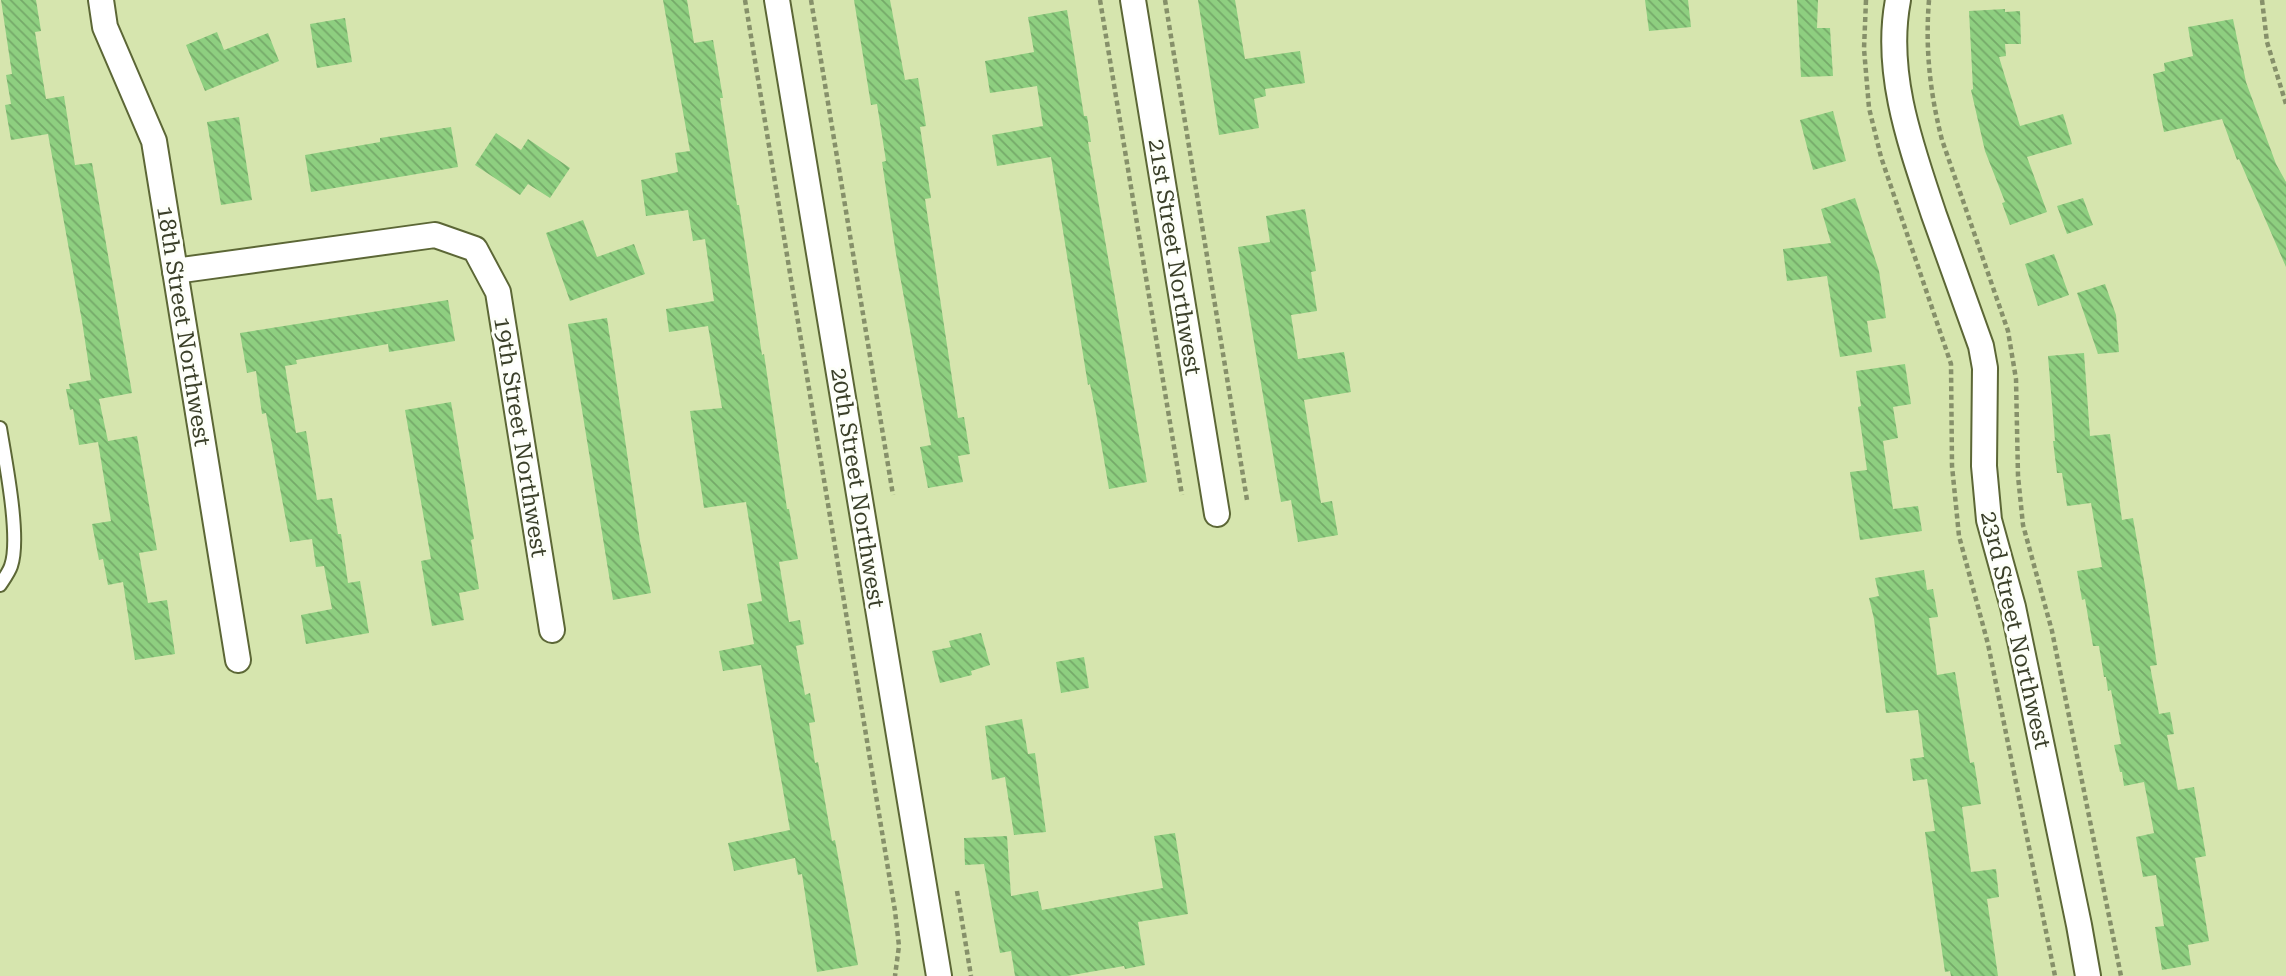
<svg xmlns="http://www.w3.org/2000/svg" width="2286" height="976" viewBox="0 0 2286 976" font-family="'Roboto Serif',serif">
<defs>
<pattern id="building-back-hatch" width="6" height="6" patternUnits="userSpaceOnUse" patternTransform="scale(1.75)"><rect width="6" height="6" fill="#8ecf80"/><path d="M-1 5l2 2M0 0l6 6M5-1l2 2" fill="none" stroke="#75a969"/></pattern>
</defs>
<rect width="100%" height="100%" fill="#d6e5ae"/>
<!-- building -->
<g fill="url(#building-back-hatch)">
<path d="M 1,0 L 36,0 L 41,31 L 35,32 L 46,99 L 64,96 L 75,165 L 92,163 L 132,393 L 99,399 L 108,441 L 137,436 L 157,550 L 139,553 L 148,603 L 167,600 L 175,654 L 135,660 L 123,582 L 108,585 L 103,559 L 99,560 L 92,524 L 111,521 L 98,442 L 79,445 L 73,409 L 70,410 L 66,389 L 70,389 L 69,384 L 91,380 L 82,321 L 48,134 L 11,140 L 5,105 L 11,104 L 6,75 L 12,74 Z"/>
<path d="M 663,0 L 687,0 L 694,43 L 713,40 L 723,98 L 720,98 L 737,205 L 739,205 L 762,355 L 764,354 L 787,509 L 789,509 L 798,559 L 779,562 L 789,622 L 800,620 L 804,644 L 796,646 L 805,695 L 810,693 L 815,722 L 809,723 L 815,763 L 818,762 L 832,841 L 835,840 L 858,965 L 817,972 L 802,874 L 798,875 L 795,858 L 734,871 L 728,843 L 790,830 L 761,665 L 723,671 L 719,651 L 754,644 L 747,604 L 762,601 L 746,502 L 704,508 L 690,411 L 722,408 L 708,326 L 669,332 L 666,309 L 714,301 L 705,239 L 693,241 L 688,210 L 646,216 L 641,180 L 678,172 L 675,153 L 690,151 Z"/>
<path d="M 854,0 L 890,0 L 905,80 L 918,78 L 926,126 L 920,127 L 931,198 L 925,199 L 958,418 L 964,417 L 970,454 L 958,456 L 963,482 L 928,488 L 920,447 L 931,445 L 896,254 L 882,162 L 886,161 L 877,104 L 871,105 Z"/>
<path d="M 1198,0 L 1235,0 L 1245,59 L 1300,51 L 1305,83 L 1265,89 L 1266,96 L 1254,99 L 1259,128 L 1219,135 Z"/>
<path d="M 1645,0 L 1688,0 L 1691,27 L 1649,31 Z"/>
<path d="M 1797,0 L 1818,0 L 1817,28 L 1830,28 L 1833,76 L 1801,77 Z"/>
<path d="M 2005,9 L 2005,12 L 2020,11 L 2021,44 L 2005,44 L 2006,56 L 1999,57 L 2020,126 L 2063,114 L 2072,144 L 2027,157 L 2047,212 L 2010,225 L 2002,203 L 2005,202 L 1985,151 L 1971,90 L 1973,89 L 1969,11 Z"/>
<path d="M 1067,10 L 1084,116 L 1087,116 L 1091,142 L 1088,142 L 1147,482 L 1109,489 L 1096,413 L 1090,384 L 1088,385 L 1051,157 L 997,166 L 992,135 L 1043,126 L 1037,86 L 990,93 L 985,61 L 1034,52 L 1028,17 Z"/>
<path d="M 345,18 L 352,62 L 317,68 L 310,24 Z"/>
<path d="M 2233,19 L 2246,82 L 2276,164 L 2286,182 L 2286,267 L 2239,159 L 2237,160 L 2222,119 L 2164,132 L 2158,103 L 2153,74 L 2165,71 L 2164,63 L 2193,56 L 2188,27 Z"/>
<path d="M 217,32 L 224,50 L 268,33 L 279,61 L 205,91 L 186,45 Z"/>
<path d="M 1833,111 L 1846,161 L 1813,170 L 1800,120 Z"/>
<path d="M 239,117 L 252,200 L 221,205 L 207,122 Z"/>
<path d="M 451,127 L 458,167 L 311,192 L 305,155 L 380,142 L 380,138 Z"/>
<path d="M 496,133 L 521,150 L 528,139 L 570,168 L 550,198 L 528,184 L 520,195 L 475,165 Z"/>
<path d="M 1855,198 L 1879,271 L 1886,318 L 1867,321 L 1872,352 L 1840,357 L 1827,276 L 1787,281 L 1783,249 L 1831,243 L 1821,209 Z"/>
<path d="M 2083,198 L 2093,225 L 2067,234 L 2057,206 Z"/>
<path d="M 1305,209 L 1316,271 L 1311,272 L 1317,311 L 1291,315 L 1298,359 L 1344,352 L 1351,392 L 1304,400 L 1321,503 L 1332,501 L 1338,535 L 1298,542 L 1291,500 L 1281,502 L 1238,247 L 1270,242 L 1266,216 Z"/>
<path d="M 583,220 L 597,257 L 634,244 L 645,274 L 570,301 L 546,233 Z"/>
<path d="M 2054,254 L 2069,295 L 2038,306 L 2025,264 Z"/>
<path d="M 2105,284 L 2116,315 L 2119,352 L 2098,354 L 2077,293 Z"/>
<path d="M 448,300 L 455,341 L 389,352 L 388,344 L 296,360 L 297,364 L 285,366 L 296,433 L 306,431 L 317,500 L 332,498 L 338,534 L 341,534 L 348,583 L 360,581 L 369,633 L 306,644 L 301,615 L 332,609 L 324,566 L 316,567 L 312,539 L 290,542 L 266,413 L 262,414 L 256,371 L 247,373 L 240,333 Z"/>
<path d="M 607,318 L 640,541 L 651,593 L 613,600 L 568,324 Z"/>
<path d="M 2084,353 L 2090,436 L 2110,434 L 2122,520 L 2133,518 L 2145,586 L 2157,665 L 2150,666 L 2159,714 L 2170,712 L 2174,734 L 2167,735 L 2178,790 L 2194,787 L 2206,856 L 2195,858 L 2209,941 L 2188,945 L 2191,965 L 2162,970 L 2155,927 L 2164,926 L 2156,875 L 2143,877 L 2136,837 L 2154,833 L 2144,782 L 2124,786 L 2122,772 L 2120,772 L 2114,745 L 2121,744 L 2111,690 L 2108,691 L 2106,677 L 2104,677 L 2099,646 L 2093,646 L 2085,599 L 2082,600 L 2077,571 L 2102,567 L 2091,503 L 2067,506 L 2062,473 L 2057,473 L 2053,441 L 2055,441 L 2048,356 Z"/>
<path d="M 1905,364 L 1911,404 L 1893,407 L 1898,438 L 1883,441 L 1893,509 L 1918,506 L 1922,531 L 1860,540 L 1850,472 L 1867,470 L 1858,407 L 1861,406 L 1856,371 Z"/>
<path d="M 451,402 L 474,539 L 471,540 L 479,589 L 459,593 L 464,620 L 432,626 L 421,561 L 431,559 L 405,410 Z"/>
<path d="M 1924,570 L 1927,590 L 1933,589 L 1938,617 L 1929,618 L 1937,675 L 1955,672 L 1970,763 L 1974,762 L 1981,804 L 1962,807 L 1971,872 L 1996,869 L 1999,897 L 1987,899 L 1998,976 L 1951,976 L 1950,971 L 1945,972 L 1925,832 L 1935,831 L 1927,779 L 1913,781 L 1910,759 L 1924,757 L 1918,710 L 1886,713 L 1874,619 L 1869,598 L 1879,596 L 1875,578 Z"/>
<path d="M 981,633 L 990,665 L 971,671 L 972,675 L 940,683 L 932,651 L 951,647 L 949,641 Z"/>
<path d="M 1084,657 L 1089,688 L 1061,693 L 1056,662 Z"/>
<path d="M 1022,719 L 1028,754 L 1035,753 L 1046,832 L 1014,835 L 1005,777 L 992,780 L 985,726 Z"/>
<path d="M 1175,833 L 1188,914 L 1138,922 L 1145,965 L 1125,969 L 1124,966 L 1067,976 L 1015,976 L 1011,951 L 1000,953 L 984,864 L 965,865 L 964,838 L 1007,836 L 1011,896 L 1038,891 L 1042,910 L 1163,888 L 1154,836 Z"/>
</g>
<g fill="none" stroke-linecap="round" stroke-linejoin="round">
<!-- service casing -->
<g stroke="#5c6736" stroke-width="16">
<path id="service" d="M 0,428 C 5,459 21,538 11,566 C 9,572 4,579 0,585"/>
</g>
<!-- minor casing -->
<g stroke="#5c6736" stroke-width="28">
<g id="minor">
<path d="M 101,0 L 105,27 L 154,141 L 238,660"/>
<path d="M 777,0 L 939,976"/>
<path d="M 1133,0 L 1217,514"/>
<path d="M 1898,0 C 1884,73 1911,146 1934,215 C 1950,259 1965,302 1981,346 L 1985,368 L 1984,466 L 1989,520 L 2013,607 L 2079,925 L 2088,976"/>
<path d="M 175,271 L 435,235 L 475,249 L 498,292 L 552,630"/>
</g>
</g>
<!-- path -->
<g stroke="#86906a" stroke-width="4.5" stroke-dasharray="5 3.5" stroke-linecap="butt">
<path d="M 745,0 L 895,911 L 899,946 L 895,976"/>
<path d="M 811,0 L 893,495"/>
<path d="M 1100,0 L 1182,495"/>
<path d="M 1165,0 L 1247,500"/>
<path d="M 1866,0 L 1864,49 L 1869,108 L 1881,157 L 1951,364 L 1952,466 L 1959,536 L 1988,644 L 2055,976"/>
<path d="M 1929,0 C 1925,49 1930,93 1942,140 L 2008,331 L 2016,379 L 2018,476 L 2023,525 L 2052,631 L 2121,976"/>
<path d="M 2262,0 L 2267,42 L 2286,104"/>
<path d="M 957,891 L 971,976"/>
</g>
<!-- service -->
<use href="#service" stroke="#fff" stroke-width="12"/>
<!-- minor -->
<use href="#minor" stroke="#fff" stroke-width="24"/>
</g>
<g text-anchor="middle" stroke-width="6" stroke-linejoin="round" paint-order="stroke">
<!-- street labels -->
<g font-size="23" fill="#3a3f29" stroke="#fdfff9">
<text transform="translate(1175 257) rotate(81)" y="8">21st Street Northwest</text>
<text transform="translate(184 326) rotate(81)" y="8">18th Street Northwest</text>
<text transform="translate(521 437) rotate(81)" y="8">19th Street Northwest</text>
<text transform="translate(858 488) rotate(81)" y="8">20th Street Northwest</text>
<text transform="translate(2016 630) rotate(77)" y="8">23rd Street Northwest</text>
</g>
</g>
</svg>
